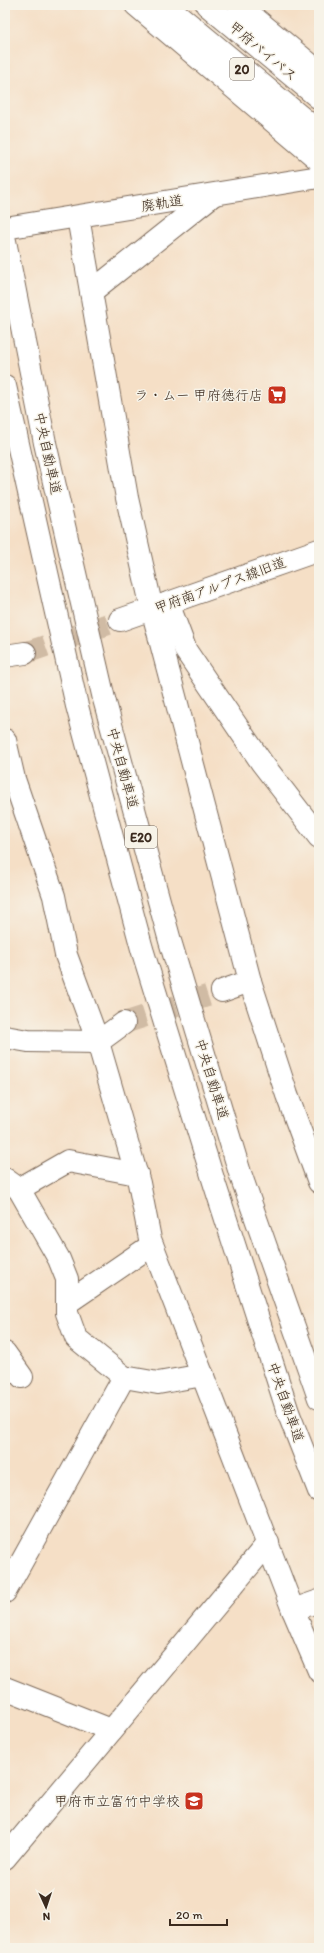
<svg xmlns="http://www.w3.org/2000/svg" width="324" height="1953" viewBox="0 0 324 1953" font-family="Itim,'Klee One',sans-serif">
<rect width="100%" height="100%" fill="#f7f3e8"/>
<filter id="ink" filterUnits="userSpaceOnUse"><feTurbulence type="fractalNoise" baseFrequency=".025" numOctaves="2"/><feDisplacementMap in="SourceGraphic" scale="8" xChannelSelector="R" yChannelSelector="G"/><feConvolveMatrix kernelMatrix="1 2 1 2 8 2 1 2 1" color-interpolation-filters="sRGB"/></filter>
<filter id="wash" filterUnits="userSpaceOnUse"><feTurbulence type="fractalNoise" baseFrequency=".012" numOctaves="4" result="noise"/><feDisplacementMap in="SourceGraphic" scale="16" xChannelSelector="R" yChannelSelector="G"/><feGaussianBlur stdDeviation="0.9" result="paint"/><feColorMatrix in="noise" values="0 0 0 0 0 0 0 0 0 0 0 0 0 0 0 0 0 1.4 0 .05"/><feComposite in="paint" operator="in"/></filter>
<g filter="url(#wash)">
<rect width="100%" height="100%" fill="#f5dfc6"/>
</g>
<g filter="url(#ink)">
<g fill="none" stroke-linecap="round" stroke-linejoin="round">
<!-- minor-tunnel -->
<path stroke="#d0bba4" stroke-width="22" stroke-dasharray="22 11" stroke-linecap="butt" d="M 124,1023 L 222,991"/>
<!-- tertiary-tunnel -->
<path stroke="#d0bba4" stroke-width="22" stroke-dasharray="22 11" stroke-linecap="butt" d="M 25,653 L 120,620"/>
<!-- minor casing -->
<g stroke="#7c6959" stroke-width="24">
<g id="minor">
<path d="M 78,217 L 127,498 L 152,609 L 250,981 L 287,1095 L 319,1182"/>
<path d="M 91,292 L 213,195"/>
<path d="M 168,603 L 186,651 L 262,763 L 319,837"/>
<path d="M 5,740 L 14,779 L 54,896 L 66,955 L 98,1042 L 139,1183 L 150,1239 L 293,1610 L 319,1671"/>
<path d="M 222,991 L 250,981"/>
<path d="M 5,1037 L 28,1041 L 98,1042 L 124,1023"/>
<path d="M 5,1179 L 19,1189 L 68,1161 L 137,1174"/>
<path d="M 19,1189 L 59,1259 L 67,1279 L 67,1313 L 76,1338 L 124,1377 L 158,1383 L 203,1375"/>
<path d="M 67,1303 L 152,1245"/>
<path d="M 5,1353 L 22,1377"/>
<path d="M 5,1592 L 124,1377"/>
<path d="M 293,1610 L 319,1601"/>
<path d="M 5,1688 L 111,1730"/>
<path d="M 5,1858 L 268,1543"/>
</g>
</g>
<!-- tertiary casing -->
<g stroke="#7c6959" stroke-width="24">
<g id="tertiary">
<path d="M 5,228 L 319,177"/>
<path d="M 120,620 L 319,550"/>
<path d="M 5,656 L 25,653"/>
</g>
</g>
<!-- trunk casing -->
<g stroke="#7c6959" stroke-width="24">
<g id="trunk">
<path d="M 136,5 L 319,160"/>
<path d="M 166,5 L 319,132"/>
<path d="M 207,5 L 319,98"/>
<path d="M 239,5 L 319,72"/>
</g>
</g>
<!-- motorway casing -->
<g stroke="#7c6959" stroke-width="24">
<g id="motorway">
<path d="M 5,241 L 45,443 L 104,699 L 170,941 L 240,1173 L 319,1398"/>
<path d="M 5,386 L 77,706 L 142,949 L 214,1182 L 288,1412 L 319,1491"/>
</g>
</g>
<!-- minor -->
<use href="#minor" stroke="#fff" stroke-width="22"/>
<!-- tertiary -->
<use href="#tertiary" stroke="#fff" stroke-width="22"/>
<!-- trunk -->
<use href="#trunk" stroke="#fff" stroke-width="22"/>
<!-- motorway -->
<use href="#motorway" stroke="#fff" stroke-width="22"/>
</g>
</g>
<!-- icons -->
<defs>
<g id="supermarket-square" transform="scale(1)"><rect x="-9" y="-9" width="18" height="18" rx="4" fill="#c8321e" stroke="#f7f3e8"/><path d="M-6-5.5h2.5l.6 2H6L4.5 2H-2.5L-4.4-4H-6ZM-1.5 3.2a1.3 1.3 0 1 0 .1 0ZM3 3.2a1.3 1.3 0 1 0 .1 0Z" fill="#fff"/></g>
<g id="school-square" transform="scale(1)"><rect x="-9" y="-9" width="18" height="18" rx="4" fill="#c8321e" stroke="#f7f3e8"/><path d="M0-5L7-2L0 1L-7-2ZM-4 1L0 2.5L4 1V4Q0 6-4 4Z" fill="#fff"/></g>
</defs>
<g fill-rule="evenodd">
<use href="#supermarket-square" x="277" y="395"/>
<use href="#school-square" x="194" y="1801"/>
</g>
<g text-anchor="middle" stroke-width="3" stroke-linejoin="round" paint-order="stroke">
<!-- shield labels -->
<g fill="#f7f3e8" stroke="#73665b" stroke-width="1">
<rect x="230" y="58" width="24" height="22" rx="3"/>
<rect x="125" y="826" width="32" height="22" rx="3"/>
</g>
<g font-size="13" font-weight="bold" fill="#3b2a1e">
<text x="242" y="74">20</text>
<text x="141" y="842">E20</text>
</g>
<!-- street labels -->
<g font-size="14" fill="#3b2a1e" stroke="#f7f3e8">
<text transform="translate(263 51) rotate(40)" y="5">甲府バイパス</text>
<text transform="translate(162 203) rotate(-9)" y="5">廃軌道</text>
<text transform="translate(48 453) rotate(78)" y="5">中央自動車道</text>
<text transform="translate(220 585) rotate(-20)" y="5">甲府南アルプス線旧道</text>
<text transform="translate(123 768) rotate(75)" y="5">中央自動車道</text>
<text transform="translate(212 1079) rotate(73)" y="5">中央自動車道</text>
<text transform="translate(286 1402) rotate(71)" y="5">中央自動車道</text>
</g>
<!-- poi labels -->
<g font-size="14" fill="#3b2a1e" stroke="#f7f3e8" text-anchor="end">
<text x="263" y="400">ラ・ムー 甲府徳行店</text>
<text x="180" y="1806">甲府市立富竹中学校</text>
</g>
</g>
<!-- margin -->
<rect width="324" height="1953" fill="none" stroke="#f7f3e8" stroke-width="20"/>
<!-- north arrow -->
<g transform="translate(46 1907) rotate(177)" stroke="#f7f3e8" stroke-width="3" paint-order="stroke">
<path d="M0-3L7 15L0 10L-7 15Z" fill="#3b2a1e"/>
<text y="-6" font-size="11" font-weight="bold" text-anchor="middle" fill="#3b2a1e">N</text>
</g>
<!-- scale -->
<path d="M170 1919v6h57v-6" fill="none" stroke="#3b2a1e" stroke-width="2"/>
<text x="176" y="1919" font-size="12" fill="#3b2a1e" stroke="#f7f3e8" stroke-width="3" paint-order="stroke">20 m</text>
</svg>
